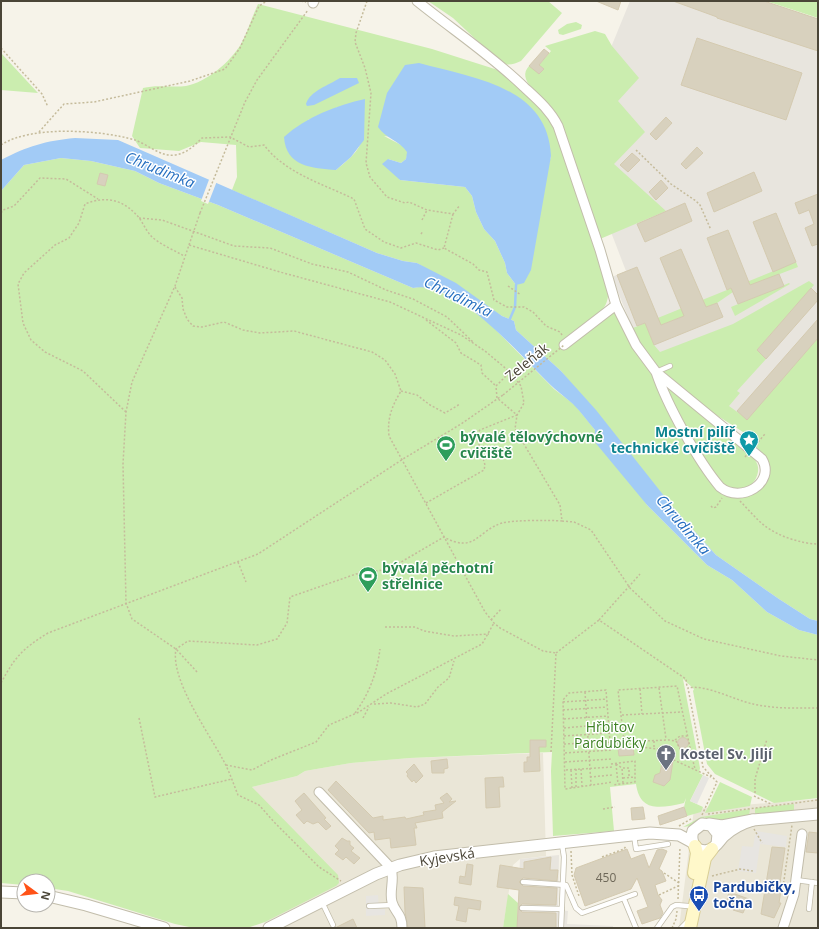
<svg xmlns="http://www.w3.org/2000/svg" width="819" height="929" viewBox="0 0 819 929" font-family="'Open Sans',sans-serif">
<rect width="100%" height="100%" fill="#f6f3e9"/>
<!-- residential -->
<g fill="#eae6d7">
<path d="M 543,753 L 546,856 L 520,859 L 513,865 L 503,928 L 270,928 L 264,922 L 336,886 L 252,787 L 297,776 L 305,771 L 351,763 L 410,758 Z"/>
<path d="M 818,799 L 818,928 L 679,928 L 694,809 Z"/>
</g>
<!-- industrial -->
<g fill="#e8e5de">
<path d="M 630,1 L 764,1 L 818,19 L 818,350 L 743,432 L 634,332 L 612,277 L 626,271 L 558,95 L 605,62 Z"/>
<path d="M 559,855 L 558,910 L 568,911 L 567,924 L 613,926 L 613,928 L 517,928 L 520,859 Z"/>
</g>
<!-- green -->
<g fill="#cbedaf" fill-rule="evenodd">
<path d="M 428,1 L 548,1 L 562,13 L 521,61 C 515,64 508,66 501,63 L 453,18 Z"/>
<path d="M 766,1 L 818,1 L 818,18 Z"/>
<path d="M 258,4 L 432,49 L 501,71 L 532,98 L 549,118 L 555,129 L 608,288 C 609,301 606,307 596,316 L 616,312 L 634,345 L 722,492 L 759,489 L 762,453 L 743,432 L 699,404 L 661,373 L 644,351 L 633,328 L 796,262 L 798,267 L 733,292 L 717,303 L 648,330 L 654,345 L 660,352 L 733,324 L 809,281 L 814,285 L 757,350 L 766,359 L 737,391 L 740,393 L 729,406 L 747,419 L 818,338 L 818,621 L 810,619 L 779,599 L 716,555 L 676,511 L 561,371 L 516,330 L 514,321 L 502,316 L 417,263 L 403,261 L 377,253 L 232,190 L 237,177 L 236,145 L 201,142 L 179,151 L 140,148 L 132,136 L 143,88 C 158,84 171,88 186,86 C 207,82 230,62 241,44 C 248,31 252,17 258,4 ZM 338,107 L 364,121 C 365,147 355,154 336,170 L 308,120 ZM 384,136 L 551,156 L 516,285 L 507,273 L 505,263 L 495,241 L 484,229 L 476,212 L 472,196 L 465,187 L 400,180 L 388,159 L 401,163 L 406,159 L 408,152 L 403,146 Z"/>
<path d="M 576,22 L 582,25 L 581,29 L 563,35 L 559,34 L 558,30 L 567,24 Z"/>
<path d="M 595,31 L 605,34 L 612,46 L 639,78 L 618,101 L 645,132 L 614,164 L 666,211 L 600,239 L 561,123 C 557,116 554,110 549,104 C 540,95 516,80 529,66 L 543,69 L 539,65 L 551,51 L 545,46 Z"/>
<path d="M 1,53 L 38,93 L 1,90 Z"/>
<path d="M 61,158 L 91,161 L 135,171 L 159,183 L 218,205 L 413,288 L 425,286 L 434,288 L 485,319 L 554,389 L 575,405 L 595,430 L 647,505 L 707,565 L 732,580 L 767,612 L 799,630 L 818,635 L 818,798 L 774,803 L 715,774 L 707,764 L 693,691 L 694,689 L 683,679 L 700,768 L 699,773 L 703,775 L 690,801 L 703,807 L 701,812 L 687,816 L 684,807 L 686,798 L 684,803 C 661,808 640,813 636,784 L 610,787 L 614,831 L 553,836 L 551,771 L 552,752 L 410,758 L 351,763 L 305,771 L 297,776 L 252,787 L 338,875 L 339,883 L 336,886 L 265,922 L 247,928 L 194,928 L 175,924 L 68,891 L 48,888 L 48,881 L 24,881 L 24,885 L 1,883 L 1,191 L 24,165 Z"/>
<path d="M 789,283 L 790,284 L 735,316 L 731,307 Z"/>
<path d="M 662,382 L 743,448 C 748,453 757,459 758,467 C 760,481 743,497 730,489 C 706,475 676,408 662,382 Z"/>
<path d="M 720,782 L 752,797 L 750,806 L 705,813 Z"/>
<path d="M 794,804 L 794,811 L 757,815 L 755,814 L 755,808 Z"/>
<path d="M 750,809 L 749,816 L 729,821 L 706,819 L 705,817 L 690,826 L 683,827 L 701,817 Z"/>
<path d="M 508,894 L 518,903 L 517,928 L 503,928 Z"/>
</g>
<!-- parking -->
<g fill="#e7e5e1">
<path d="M 703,775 L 709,778 L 697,804 L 690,801 Z"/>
<path d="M 756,831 L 787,836 L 786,847 L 760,844 L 756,873 L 738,871 L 742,846 L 753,847 Z"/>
<path d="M 378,895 L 379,909 L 385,909 L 385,915 L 366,916 L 366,896 Z"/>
</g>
<!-- water -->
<g fill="#a2cbf6">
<path d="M 419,63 C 473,78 548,86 551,156 L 531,270 L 524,283 L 516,285 L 507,273 L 505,263 L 495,241 L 484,229 L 476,212 L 472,196 L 465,187 L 400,180 L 382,164 L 388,159 L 401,163 L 406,159 L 407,152 C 399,140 386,139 378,127 L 387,93 L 405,65 Z"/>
<path d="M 340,78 L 357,78 L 359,83 L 314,105 L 307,106 L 306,104 C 310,91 329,85 340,78 Z"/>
<path d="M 365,99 L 364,140 L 351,157 L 336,170 C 312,168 286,167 284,137 C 306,117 337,105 365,99 Z"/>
<path d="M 75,138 L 118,140 L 377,253 L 403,261 L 417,263 L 456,283 L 502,316 L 514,321 L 516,330 L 561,371 L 596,410 L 676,511 L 716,555 L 779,599 L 810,619 L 818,621 L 818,635 L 799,630 L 767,612 L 732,580 L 707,565 L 647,505 L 594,441 L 595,430 C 588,422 581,412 573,404 C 567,399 561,394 555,389 C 524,361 458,278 413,288 L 218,205 L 159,183 L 135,171 L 91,161 L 61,158 L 24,165 L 1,191 L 1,160 C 28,146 45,141 75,138 Z"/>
</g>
<!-- pier -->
<path fill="#f6f3e9" d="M 210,177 L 217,181 L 208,204 L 201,201 Z"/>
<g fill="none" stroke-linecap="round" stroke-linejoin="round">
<!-- stream -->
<path stroke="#a2cbf6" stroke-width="2.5" d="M 509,321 L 515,307 L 516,285"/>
</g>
<!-- building -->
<g fill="#d8d1be" stroke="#d4cab0">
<path d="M 596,1 L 621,1 L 618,10 Z"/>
<path d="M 673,1 L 764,1 L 818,19 L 818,51 L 717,18 L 717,17 Z"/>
<path d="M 697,38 L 802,73 L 786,120 L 681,85 Z"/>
<path d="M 544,49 L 549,53 L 539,65 L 544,69 L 539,74 L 529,66 Z"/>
<path d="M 666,117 L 672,123 L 656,140 L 650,134 Z"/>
<path d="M 697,147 L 703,153 L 686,169 L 681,164 Z"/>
<path d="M 632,153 L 640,160 L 628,172 L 620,165 Z"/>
<path d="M 754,172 L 762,191 L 714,212 L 707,193 Z"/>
<path d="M 100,173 L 108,175 L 105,186 L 97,184 Z"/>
<path d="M 661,180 L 668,188 L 656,200 L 649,192 Z"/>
<path d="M 818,194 L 818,244 L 812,246 L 805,228 L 814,224 L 809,210 L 799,214 L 795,203 Z"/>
<path d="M 685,203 L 692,221 L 645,242 L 637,224 Z"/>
<path d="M 776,213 L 796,262 L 773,272 L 753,222 Z"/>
<path d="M 728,230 L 750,285 L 779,274 L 784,286 L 738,304 L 731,288 L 727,290 L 707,238 Z"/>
<path d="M 681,249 L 706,307 L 717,303 L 723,317 L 654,345 L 645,323 L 637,326 L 617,275 L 637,267 L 661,325 L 684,316 L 660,258 Z"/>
<path d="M 811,288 L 818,295 L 818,300 L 766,359 L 757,350 Z"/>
<path d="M 818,319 L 818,338 L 747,420 L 737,411 Z"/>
<circle cx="683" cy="743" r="5.5"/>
<path d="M 530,740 L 546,740 L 546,747 L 539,747 L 540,771 L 524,772 L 524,762 L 527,762 L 527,757 L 530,757 Z"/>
<path d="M 633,747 L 634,755 L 619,756 L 618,749 Z"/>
<path d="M 447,759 L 448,768 L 444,769 L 444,773 L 432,773 L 431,761 Z"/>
<path d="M 667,759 L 673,761 L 670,780 L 664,786 L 653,782 L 655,775 L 660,773 L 662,762 Z"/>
<path d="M 414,764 L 423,776 L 416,783 L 414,780 L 412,782 L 407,776 L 408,774 L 406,772 Z"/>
<path d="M 503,777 L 504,787 L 499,787 L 500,807 L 486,808 L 485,778 Z"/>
<path d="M 336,781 L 373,818 L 383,816 L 383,820 L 405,817 L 406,819 L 424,815 L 423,812 L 436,810 L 435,805 L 444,803 L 440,798 L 447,793 L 452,799 L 449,802 L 456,801 L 442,812 L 443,818 L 415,823 L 417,828 L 414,828 L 416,845 L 391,848 L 390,838 L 375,840 L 374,832 L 369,833 L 328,790 Z"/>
<path d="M 304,793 L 326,818 L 324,819 L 331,826 L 326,830 L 318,822 L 313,824 L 307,821 L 304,824 L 296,815 L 302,810 L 295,801 Z"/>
<path d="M 643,807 L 645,819 L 632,820 L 631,808 Z"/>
<path d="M 684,807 L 687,816 L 660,825 L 658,816 Z"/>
<path d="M 809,832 L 818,833 L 818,853 L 806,852 Z"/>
<path d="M 342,838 L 347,841 L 350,841 L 350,845 L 354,848 L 351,851 L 360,858 L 354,864 L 346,857 L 343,860 L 335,854 L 339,850 L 335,846 Z"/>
<path d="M 772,847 L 785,848 L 779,890 L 781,890 L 779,903 L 781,903 L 774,918 L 761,914 Z"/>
<path d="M 627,849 L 631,859 L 644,854 L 649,868 L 657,850 L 662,849 L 667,851 L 659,869 L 662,871 L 666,881 L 655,885 L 658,895 L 662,900 L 660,905 L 663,913 L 660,918 L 642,924 L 637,911 L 648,907 L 637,878 L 631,889 L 585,906 L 574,875 L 576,868 Z"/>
<path d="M 551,857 L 550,870 L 558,870 L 557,881 L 523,878 L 519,882 L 523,886 L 557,888 L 556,905 L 522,904 L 518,908 L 522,912 L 556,913 L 556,928 L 517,928 L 519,890 L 497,887 L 500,865 L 524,869 L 524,862 Z"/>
<path d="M 467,864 L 473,865 L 471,885 L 459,883 L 460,876 L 465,877 Z"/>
<path d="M 404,887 L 423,888 L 425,928 L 408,928 L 405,912 Z"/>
<path d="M 729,892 L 749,899 L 743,913 L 733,910 L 734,907 L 731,906 L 732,902 L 727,900 Z"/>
<path d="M 455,897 L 481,901 L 480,910 L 468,908 L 466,922 L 456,920 L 459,906 L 454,905 Z"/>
<path d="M 353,919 L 357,928 L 335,928 Z"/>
</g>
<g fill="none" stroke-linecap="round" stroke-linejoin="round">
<!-- service casing -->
<g stroke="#c2bdab" stroke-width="6">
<g id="service">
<path d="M 656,372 L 670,366"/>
<path d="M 634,835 L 636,849 L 668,844"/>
<path d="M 796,880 L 818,883"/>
<path d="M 523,882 L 566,885 L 576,908 L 582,913 L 635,894"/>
<path d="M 624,899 L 636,928"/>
<path d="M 322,902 L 333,925"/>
<path d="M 369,906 L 393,905"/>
<path d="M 522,908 L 562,909"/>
<path d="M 809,909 L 812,882"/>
<path d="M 561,928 L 564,857 L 562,844"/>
<path d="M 657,928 L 672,907 L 676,905 L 688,906"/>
<path d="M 681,928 L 686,923"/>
</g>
</g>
<!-- minor casing -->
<g stroke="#c2bdab" stroke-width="11">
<g id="minor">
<path d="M 417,1 C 453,30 491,55 524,87 C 537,99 550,110 558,126 L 600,250 L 616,305 L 636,345 L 656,372 L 762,459 C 776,483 741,504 720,487 C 698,461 667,405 656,372"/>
<path d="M 313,3 L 314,1"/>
<path d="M 564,345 L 616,305"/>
<path d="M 319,792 L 391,868 C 395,879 389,891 392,902 C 395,913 402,913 402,928"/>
<path d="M 783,928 L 794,894 L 802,834"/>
</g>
</g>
<!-- tertiary casing -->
<g stroke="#c2bdab" stroke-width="13">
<g id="tertiary">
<path d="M 709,824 L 722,826 L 753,820 L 818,814"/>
<path d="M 717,844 L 718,834 L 711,825 L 702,824 L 693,831 C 689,842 697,854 709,850 C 716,848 720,839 725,835 C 733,828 743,823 753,820"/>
<path d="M 1,892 L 24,893"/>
<path d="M 48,896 L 86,905 L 164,928"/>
<path d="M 269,928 L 376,874 L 400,865 L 434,857 L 650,833 L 679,835 L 692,842"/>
</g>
</g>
<!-- secondary casing -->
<g stroke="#d9ce96" stroke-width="14">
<g id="secondary">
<path d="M 694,873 L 697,853 L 695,846"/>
<path d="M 690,928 L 705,858 L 712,849"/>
</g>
</g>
<!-- path -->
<g stroke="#c5bb9b" stroke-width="1.5" stroke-dasharray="2 2" stroke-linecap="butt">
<path d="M 301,1 L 306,2"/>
<path d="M 367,1 L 356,33 L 355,42 L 365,68 L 371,93 L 366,163 L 370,177 L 387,197 L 405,203 L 409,202 L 427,210 L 453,214 L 460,205"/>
<path d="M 1,48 L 42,94 L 48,107"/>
<path d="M 39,132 L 64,104 L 94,102 L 190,81 L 225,69 L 240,48 L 259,6 L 267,1"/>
<path d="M 1,145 C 31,125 101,130 135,140 C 147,144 161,157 174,155 C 186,154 194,146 202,138 L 230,137 L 249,147 L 264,145 C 285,173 323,184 354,199 L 365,229 L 384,242 L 401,248 L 416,243 L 438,250 L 444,248"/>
<path d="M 636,150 L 671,184 L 696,201 L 700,205 L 711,230"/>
<path d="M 1,213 L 3,210 L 14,206 L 40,178 L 66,179 L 98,199"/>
<path d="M 200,213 L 245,102 L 257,80 L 308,10"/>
<path d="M 453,214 L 444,248 L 473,264 L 479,270 L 487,272 L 494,300 L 507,307 L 524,307 L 533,312 L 546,326 L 560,332 L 562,335"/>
<path d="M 139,218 L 162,220 L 234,246 L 270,248 L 312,264 L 348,272 L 386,290 L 413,299 L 447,317 L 473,342"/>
<path d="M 422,220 L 427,210"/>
<path d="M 421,234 L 423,231"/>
<path d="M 508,286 L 521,295"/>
<path d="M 175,287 L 182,298 L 183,309 L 187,319 L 193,326 L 202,327 L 224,322 L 243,330 L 260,333 L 294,331 L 372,352 L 385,360 L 395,374 L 401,391 C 392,406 387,418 389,436 L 485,612 L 494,623 L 500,628 L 543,651 L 556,653 L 551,752"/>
<path d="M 426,320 L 456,343 L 461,353 L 481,365 L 482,373 L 496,386"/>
<path d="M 401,391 L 417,395 L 430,405 L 445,413 L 460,404"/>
<path d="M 126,412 L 83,371 L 45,352 L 31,340 L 23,323 L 18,284 L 24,273 L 55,245 L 69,238 L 79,223 L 85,204 C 107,195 125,200 140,219 C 144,225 147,232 152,237 C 161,245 174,250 184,256"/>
<path d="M 740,501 C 748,509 756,519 765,526 C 778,536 802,544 818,544"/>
<path d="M 426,503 L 484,470 L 485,465 L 476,434 L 480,430 L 517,415 L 497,398 L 496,386 L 510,372"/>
<path d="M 711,506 L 713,508 L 716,507 L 722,498"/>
<path d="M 562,521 L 574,522 L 591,530 L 630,588 L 665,621 L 704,639 L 781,656 L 818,660"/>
<path d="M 238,562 L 246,582"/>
<path d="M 491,620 L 501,609"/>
<path d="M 385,627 L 415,627 L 424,631 L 454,636 L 489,634"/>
<path d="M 556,653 L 599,620 L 686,679 L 687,687"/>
<path d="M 197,672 L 176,649 L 132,619 L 126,603 L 123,464 L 126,412 L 132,382 L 175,286 L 189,245 L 280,272 L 390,302 L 461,335 L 485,351 L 510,372 L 521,386 L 524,403 L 517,415 L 515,429 L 560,505 L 562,521 C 549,520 514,520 502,523 C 477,531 475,554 444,537 L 389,569 L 356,574 L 290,597 L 287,623 L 277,639 L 257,645 L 188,641 L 176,649 C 170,679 208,732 222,758 C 229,770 233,783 238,795 L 259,805 L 274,822 L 319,867 L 341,881"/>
<path d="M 1,683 C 15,657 22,649 48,633 L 258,554 L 403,459 L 461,424 L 503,395"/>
<path d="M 659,688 L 666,739"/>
<path d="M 640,689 L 642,714"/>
<path d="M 585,692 L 591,785"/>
<path d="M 563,702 L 607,699"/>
<path d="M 374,704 L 391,703 L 417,707 L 425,704 L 438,687 L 449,678 L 454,661"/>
<path d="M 563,710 L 607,707"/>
<path d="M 355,713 C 369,694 377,673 380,649"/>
<path d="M 622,715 L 682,712"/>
<path d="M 139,718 L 155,797 L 232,779"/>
<path d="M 363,718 L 369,707"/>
<path d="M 564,719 L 608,716"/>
<path d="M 564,728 L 609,724"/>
<path d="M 564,736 L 609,733"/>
<path d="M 675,740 L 680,736 L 687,736"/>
<path d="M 624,741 L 618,690 L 677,686 L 692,757"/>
<path d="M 637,741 L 640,747 L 658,749 L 665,756 L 711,777"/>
<path d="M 654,741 L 654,749"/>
<path d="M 610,742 L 606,690 L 569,693 L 563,700 L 565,789 L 613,782"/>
<path d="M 564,744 L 669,740 L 676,741 L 681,751"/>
<path d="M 682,749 L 681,751 L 692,757 L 695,769"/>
<path d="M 565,753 L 611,750"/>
<path d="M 565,762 L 611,759"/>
<path d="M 611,764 L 635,761 L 635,782 L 613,785"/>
<path d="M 616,764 L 618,784"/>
<path d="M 616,764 L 622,768"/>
<path d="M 226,765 L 252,770 L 271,760 L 316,742 L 329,725 L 359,712 L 386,694 L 482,644 L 494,623"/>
<path d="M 576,769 L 576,787"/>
<path d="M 581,769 L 582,786"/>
<path d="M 566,770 L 612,767"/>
<path d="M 571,770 L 572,788"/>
<path d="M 590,777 L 612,775"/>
<path d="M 623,778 L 635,777"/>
<path d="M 623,783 L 622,768 L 629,768 L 629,778"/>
<path d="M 755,793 L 755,779 L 767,739"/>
<path d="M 754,796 L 771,804"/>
<path d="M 603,809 L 615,807"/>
<path d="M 708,814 L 818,800"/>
<path d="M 702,815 L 717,782 L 703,767 L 688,688 C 706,684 734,700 753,704 C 774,709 797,708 818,708"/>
<path d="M 679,826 L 691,819"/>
<path d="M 754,829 L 762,843"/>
<path d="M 571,851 L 572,875 L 579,896"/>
<path d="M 602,857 L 624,849 L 626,846"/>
<path d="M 664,873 L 679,883"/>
<path d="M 712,876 L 740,869 L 753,871"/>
<path d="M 783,887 L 792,825"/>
<path d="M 659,895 L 678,886"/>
<path d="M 678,899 L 680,847"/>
<path d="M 672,928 L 676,919 L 677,911"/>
</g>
<!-- service -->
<use href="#service" stroke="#fff" stroke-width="4.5"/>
<!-- minor -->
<use href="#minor" stroke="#fff" stroke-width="9"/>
<!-- tertiary -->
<use href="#tertiary" stroke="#fff" stroke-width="11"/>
<!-- secondary -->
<use href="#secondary" stroke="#fff8ca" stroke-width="12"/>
<!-- path-bridge -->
<g stroke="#c5bb9b" stroke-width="1.5" stroke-dasharray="2 2" stroke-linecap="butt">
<path d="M 189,245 L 200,213"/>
<path d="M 503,395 L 564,345"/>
<path d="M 745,457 L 765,434"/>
<path d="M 599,620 L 640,574"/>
</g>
</g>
<!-- icons -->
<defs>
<g id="sight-pin" transform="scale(1)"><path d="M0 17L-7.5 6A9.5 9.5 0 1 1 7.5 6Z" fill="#0f9aa8" stroke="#fff"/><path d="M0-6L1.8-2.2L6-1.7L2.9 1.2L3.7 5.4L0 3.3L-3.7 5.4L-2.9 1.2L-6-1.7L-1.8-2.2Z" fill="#fff"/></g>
<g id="stadium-pin" transform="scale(1)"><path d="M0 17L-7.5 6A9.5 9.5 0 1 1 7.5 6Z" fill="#2e9e5b" stroke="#fff"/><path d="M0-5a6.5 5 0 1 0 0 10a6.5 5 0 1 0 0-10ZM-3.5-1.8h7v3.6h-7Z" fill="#fff"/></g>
<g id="church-pin" transform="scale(1)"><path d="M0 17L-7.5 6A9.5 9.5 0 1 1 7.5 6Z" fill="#6b7280" stroke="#fff"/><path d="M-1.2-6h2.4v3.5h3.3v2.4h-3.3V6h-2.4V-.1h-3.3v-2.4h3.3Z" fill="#fff"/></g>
<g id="bus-pin" transform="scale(1)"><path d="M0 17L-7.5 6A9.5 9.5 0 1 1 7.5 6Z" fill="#1a4fb4" stroke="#fff"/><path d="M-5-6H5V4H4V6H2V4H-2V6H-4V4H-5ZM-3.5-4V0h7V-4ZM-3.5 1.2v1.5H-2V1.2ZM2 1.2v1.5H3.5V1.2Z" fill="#fff"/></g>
</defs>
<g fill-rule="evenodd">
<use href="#sight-pin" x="749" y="440"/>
<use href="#stadium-pin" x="446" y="445"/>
<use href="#stadium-pin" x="368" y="576"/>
<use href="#church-pin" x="666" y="754"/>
<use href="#bus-pin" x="699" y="895"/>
</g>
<g text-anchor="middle" stroke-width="3" stroke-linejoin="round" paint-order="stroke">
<!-- number labels -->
<g font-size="12" fill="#6e6859">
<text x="606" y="882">450</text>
</g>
<!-- street labels -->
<g font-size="14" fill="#4a4537" stroke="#fff">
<text transform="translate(527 362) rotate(-39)" y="5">Zeleňák</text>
<text transform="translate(447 857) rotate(-9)" y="5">Kyjevská</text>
</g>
<!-- culture labels -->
<g font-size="14" font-weight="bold" fill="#0d838f" stroke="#fff" text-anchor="end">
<text x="735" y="437">Mostní pilíř<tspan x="735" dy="16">technické cvičiště</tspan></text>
</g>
<!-- leisure labels -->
<g font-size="14" font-weight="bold" fill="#27864d" stroke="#fff" text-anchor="start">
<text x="460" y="442">bývalé tělovýchovné<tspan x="460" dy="16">cvičiště</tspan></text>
<text x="382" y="573">bývalá pěchotní<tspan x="382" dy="16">střelnice</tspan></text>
</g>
<!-- park labels -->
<g font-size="14" fill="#3e8224" stroke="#fff">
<text x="610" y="732">Hřbitov<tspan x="610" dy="16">Pardubičky</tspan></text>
</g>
<!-- worship labels -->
<g font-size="14" font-weight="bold" fill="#5b616d" stroke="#fff" text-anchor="start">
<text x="680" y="759">Kostel Sv. Jiljí</text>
</g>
<!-- transit labels -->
<g font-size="14" font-weight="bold" fill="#164399" stroke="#fff" text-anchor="start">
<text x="713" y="892">Pardubičky,<tspan x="713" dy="16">točna</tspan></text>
</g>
<!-- water labels -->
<g font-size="15" font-style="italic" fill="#266fc0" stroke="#fff">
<text transform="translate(160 170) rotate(22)" y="5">Chrudimka</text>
<text transform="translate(458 297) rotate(26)" y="5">Chrudimka</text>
<text transform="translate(683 525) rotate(49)" y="5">Chrudimka</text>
</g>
</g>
<!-- border -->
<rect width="819" height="929" fill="none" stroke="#4a4537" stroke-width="4"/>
<!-- north arrow -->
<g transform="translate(36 893) rotate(105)"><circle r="19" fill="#ffffff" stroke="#b7b5af"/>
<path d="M0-3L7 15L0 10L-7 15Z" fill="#ff5217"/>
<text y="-6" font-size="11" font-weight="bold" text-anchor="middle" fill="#4a4537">N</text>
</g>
</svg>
